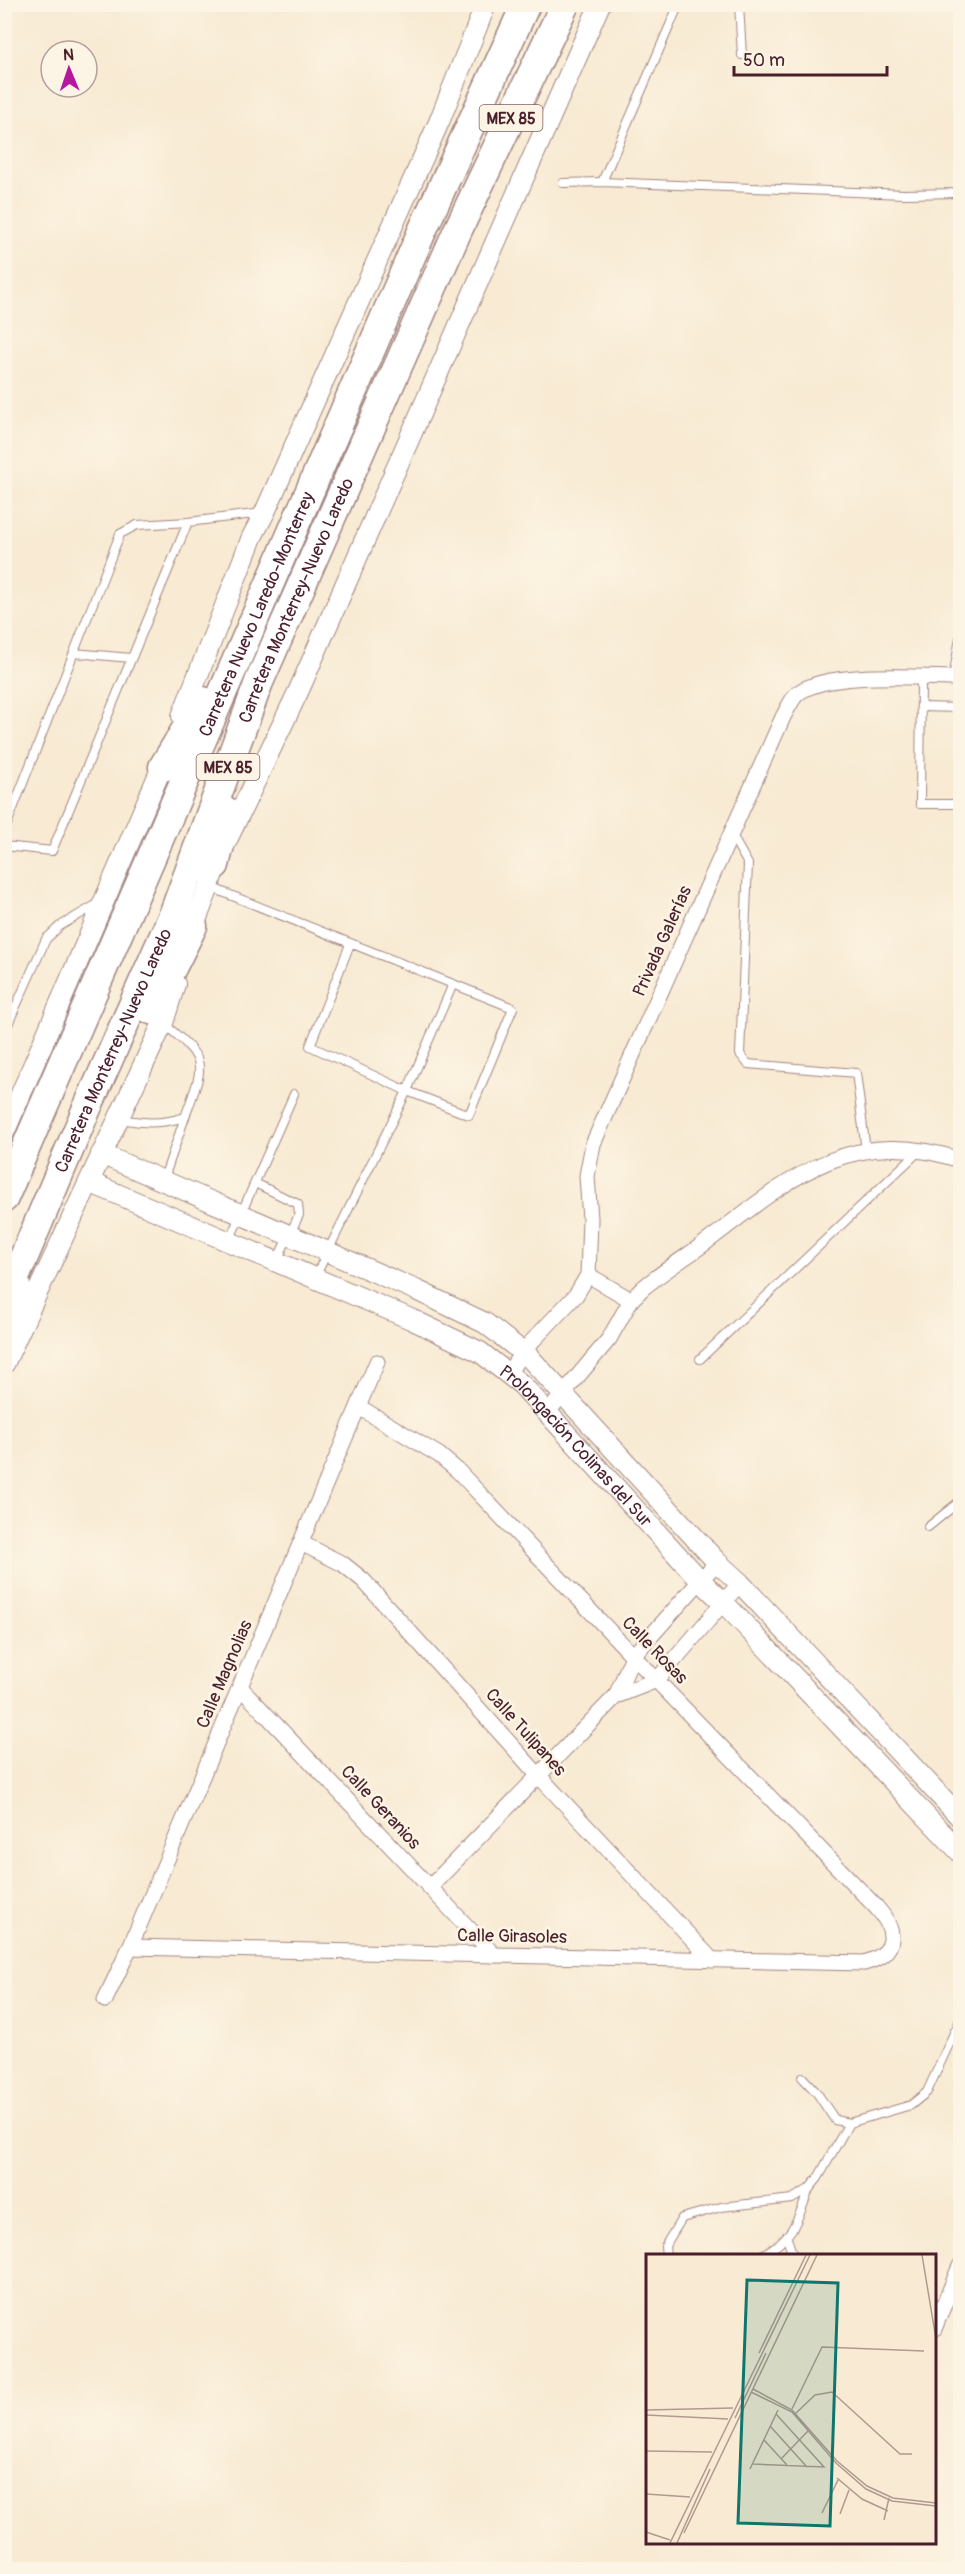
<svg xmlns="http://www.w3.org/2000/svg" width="965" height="2574" viewBox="0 0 965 2574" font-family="Pangolin,sans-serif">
<rect width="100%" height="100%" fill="#fcf5e5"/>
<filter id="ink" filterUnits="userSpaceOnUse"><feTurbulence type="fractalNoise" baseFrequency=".0167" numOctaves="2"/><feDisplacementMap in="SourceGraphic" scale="12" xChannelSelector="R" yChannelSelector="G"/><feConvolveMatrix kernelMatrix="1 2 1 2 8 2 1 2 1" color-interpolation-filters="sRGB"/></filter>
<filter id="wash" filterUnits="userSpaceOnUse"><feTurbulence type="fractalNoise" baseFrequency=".008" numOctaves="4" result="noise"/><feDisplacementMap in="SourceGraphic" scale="24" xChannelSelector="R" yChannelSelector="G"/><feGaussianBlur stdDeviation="1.35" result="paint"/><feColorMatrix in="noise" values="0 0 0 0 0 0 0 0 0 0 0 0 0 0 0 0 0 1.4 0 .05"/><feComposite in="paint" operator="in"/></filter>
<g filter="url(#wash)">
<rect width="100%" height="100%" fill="#f8ead3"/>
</g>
<g filter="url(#ink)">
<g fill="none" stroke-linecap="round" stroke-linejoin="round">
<!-- service casing -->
<g stroke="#a1847f" stroke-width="10">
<g id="service">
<path d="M 739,4 L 742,55"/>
<path d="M 602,182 L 679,4"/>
<path d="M 563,183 L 602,182 L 904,194 L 960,193"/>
<path d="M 74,653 L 131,658"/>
<path d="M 921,678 L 920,804 L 960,804"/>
<path d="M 953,678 L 960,638"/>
<path d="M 921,707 L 960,708"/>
<path d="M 4,832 L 120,534 L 137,525 L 188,522 L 263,513"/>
<path d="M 731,834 L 748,864 L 740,1054 L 748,1064 L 856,1073 L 866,1151"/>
<path d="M 4,846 L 52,851 L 188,522"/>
<path d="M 210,887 L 453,984 L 407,1091 L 315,1277"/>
<path d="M 350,944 L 310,1046 L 407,1091 L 469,1115 L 513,1008 L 453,984"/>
<path d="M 4,1033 L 46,939 L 60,926 L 99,903"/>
<path d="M 119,1119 C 145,1123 159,1125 185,1117 C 204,1064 210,1062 164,1024"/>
<path d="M 163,1181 L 185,1117"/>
<path d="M 255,1183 L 298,1204 L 299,1215 L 277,1260"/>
<path d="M 229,1241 L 294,1094"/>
<path d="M 700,1359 L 918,1152"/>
<path d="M 928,1527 L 960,1501"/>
<path d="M 802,2077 L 817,2093 L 835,2120 L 849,2123 L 911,2105 L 927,2092 L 960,2020"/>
<path d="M 787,2238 L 793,2256"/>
<path d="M 666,2256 L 665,2246 L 682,2218 L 721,2207 L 792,2199 L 809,2189 L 818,2178 L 849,2123"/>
<path d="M 760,2256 C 793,2239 797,2222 809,2189"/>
</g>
</g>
<!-- minor casing -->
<g stroke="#a1847f" stroke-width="17">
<g id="minor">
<path d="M 588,1275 L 631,1300"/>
<path d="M 508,1374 L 522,1352 L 576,1295 L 588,1275 L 590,1219 L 587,1176 L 593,1144 L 783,717 C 787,710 792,698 798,693 C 828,670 922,678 960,678"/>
<path d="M 547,1413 L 609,1339 L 631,1300 L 643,1288 C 666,1269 691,1254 713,1237 C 793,1175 854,1125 960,1160"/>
<path d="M 301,1543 L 343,1564 L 363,1580 L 538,1775 L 712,1960"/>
<path d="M 240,1687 L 494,1955"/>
<path d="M 616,1696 L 657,1680 L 740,1583"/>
<path d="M 430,1887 L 616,1696 L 633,1656 L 717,1562"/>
<path d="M 130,1947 L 864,1963 C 897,1954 898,1932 877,1908 L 633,1656 L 458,1471 L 439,1455 L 359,1407"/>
<path d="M 105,2000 L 130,1947 L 377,1362"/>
<path d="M 934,2329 L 960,2266"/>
</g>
</g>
<!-- tertiary casing -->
<g stroke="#a1847f" stroke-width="22">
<g id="tertiary">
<path d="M 182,716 L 252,537 L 265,512 L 439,122 L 486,4"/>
<path d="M 189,938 L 209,887 L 215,865 L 299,690 L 600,4"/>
<path d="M 4,1133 L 167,755"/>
<path d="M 101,1154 L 416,1290 L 485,1323 L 529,1357 L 717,1562 L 740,1583 L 960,1817"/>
<path id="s1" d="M 89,1182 L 413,1320 L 480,1352 L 522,1385 L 700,1580 L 724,1603 L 960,1852"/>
<path d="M 4,1364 L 163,1023 L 175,984"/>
</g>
</g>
<!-- motorway casing -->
<g stroke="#a1847f" stroke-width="31">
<g id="motorway">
<path d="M 163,767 L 203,701"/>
<path d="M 215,865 L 228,812"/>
<path d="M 151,1010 L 193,926"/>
<path id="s2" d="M 4,1198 L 423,229 L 526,4"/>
<path id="s3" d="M 4,1304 L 84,1115 L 173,915 L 259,682 L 457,232 L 565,4"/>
<path d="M 4,1336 L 17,1298 L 16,1286"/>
</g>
</g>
<!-- service -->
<use href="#service" stroke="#fff" stroke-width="8"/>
<!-- minor -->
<use href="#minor" stroke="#fff" stroke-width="15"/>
<!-- tertiary -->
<use href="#tertiary" stroke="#fff" stroke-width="20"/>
<!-- motorway -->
<use href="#motorway" stroke="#fff" stroke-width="28"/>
</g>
</g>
<g text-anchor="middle" stroke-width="5" stroke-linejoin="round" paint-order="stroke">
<!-- shield labels -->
<g fill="#fcf5e5" stroke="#7f5f63" stroke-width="1.5">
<rect x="479.5" y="105" width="63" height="26" rx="4.5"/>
<rect x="196.5" y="754" width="63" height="26" rx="4.5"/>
</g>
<g font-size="16" font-weight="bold" fill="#4a1f2b">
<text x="511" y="124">MEX 85</text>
<text x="228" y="773">MEX 85</text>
</g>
<!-- street labels -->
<g font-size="18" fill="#4a1f2b" stroke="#fcf5e5">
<text dy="6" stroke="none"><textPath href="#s3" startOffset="762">Carretera Monterrey-Nuevo Laredo</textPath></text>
<text dy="6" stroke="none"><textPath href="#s2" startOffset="636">Carretera Nuevo Laredo-Monterrey</textPath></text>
<text transform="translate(662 941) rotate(-66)" y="6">Privada Galerías</text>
<text dy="6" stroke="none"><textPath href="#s3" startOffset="276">Carretera Monterrey-Nuevo Laredo</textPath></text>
<text dy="6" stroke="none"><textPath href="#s1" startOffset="561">Prolongación Colinas del Sur</textPath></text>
<text transform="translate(655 1650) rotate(46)" y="6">Calle Rosas</text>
<text transform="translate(224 1674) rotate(-67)" y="6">Calle Magnolias</text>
<text transform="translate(526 1732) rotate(48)" y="6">Calle Tulipanes</text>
<text transform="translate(381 1807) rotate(47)" y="6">Calle Geranios</text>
<text transform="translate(512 1936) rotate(1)" y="6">Calle Girasoles</text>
</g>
</g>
<!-- overview -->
<g transform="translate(646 2254)">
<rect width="290" height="290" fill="#f8ead3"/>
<path fill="none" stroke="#b29990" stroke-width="1.5" d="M 276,1 L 290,85M 0,78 L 0,152M 113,99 L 160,1M 107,135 L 146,156 L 191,207 L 221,232 L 247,244 L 290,249M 105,138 L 146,158 L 190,209 L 220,235 L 246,247 L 290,252M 146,155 L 176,93 L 278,97M 0,156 L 87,154M 149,160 L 169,141 L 186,138 L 254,200 L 266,200M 0,161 L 82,165M 89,164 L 120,99M 124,172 L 161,213M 118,186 L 141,211M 0,197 L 66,198M 135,205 L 162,177M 107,210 L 178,213 L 130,160M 104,215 L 132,156M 191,224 L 216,245 L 242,257M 0,240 L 44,243M 176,259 L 192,226M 194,260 L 203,236M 238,266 L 243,244M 0,278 L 24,286M 38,279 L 171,1M 24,289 L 164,1M 31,289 L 64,215"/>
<path fill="#0f766e" fill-opacity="0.15" stroke="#0f766e" stroke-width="3" d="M 101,26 L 192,29 L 184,272 L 92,269 Z"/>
<rect width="290" height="290" fill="none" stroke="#4a1f2b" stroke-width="3"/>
</g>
<!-- margin -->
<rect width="965" height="2574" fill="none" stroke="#fcf5e5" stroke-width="24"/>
<!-- north arrow -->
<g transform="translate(69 69) rotate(358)"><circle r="28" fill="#fcf5e5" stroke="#b59f9b" stroke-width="1.5"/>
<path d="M0-4.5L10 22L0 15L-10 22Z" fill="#b5179e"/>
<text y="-9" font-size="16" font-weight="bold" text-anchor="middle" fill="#4a1f2b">N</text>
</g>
<!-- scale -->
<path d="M734 66v9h153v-9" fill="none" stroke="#4a1f2b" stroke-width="3"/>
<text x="743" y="66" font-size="18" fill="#4a1f2b" stroke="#fcf5e5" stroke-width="4.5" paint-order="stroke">50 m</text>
</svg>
